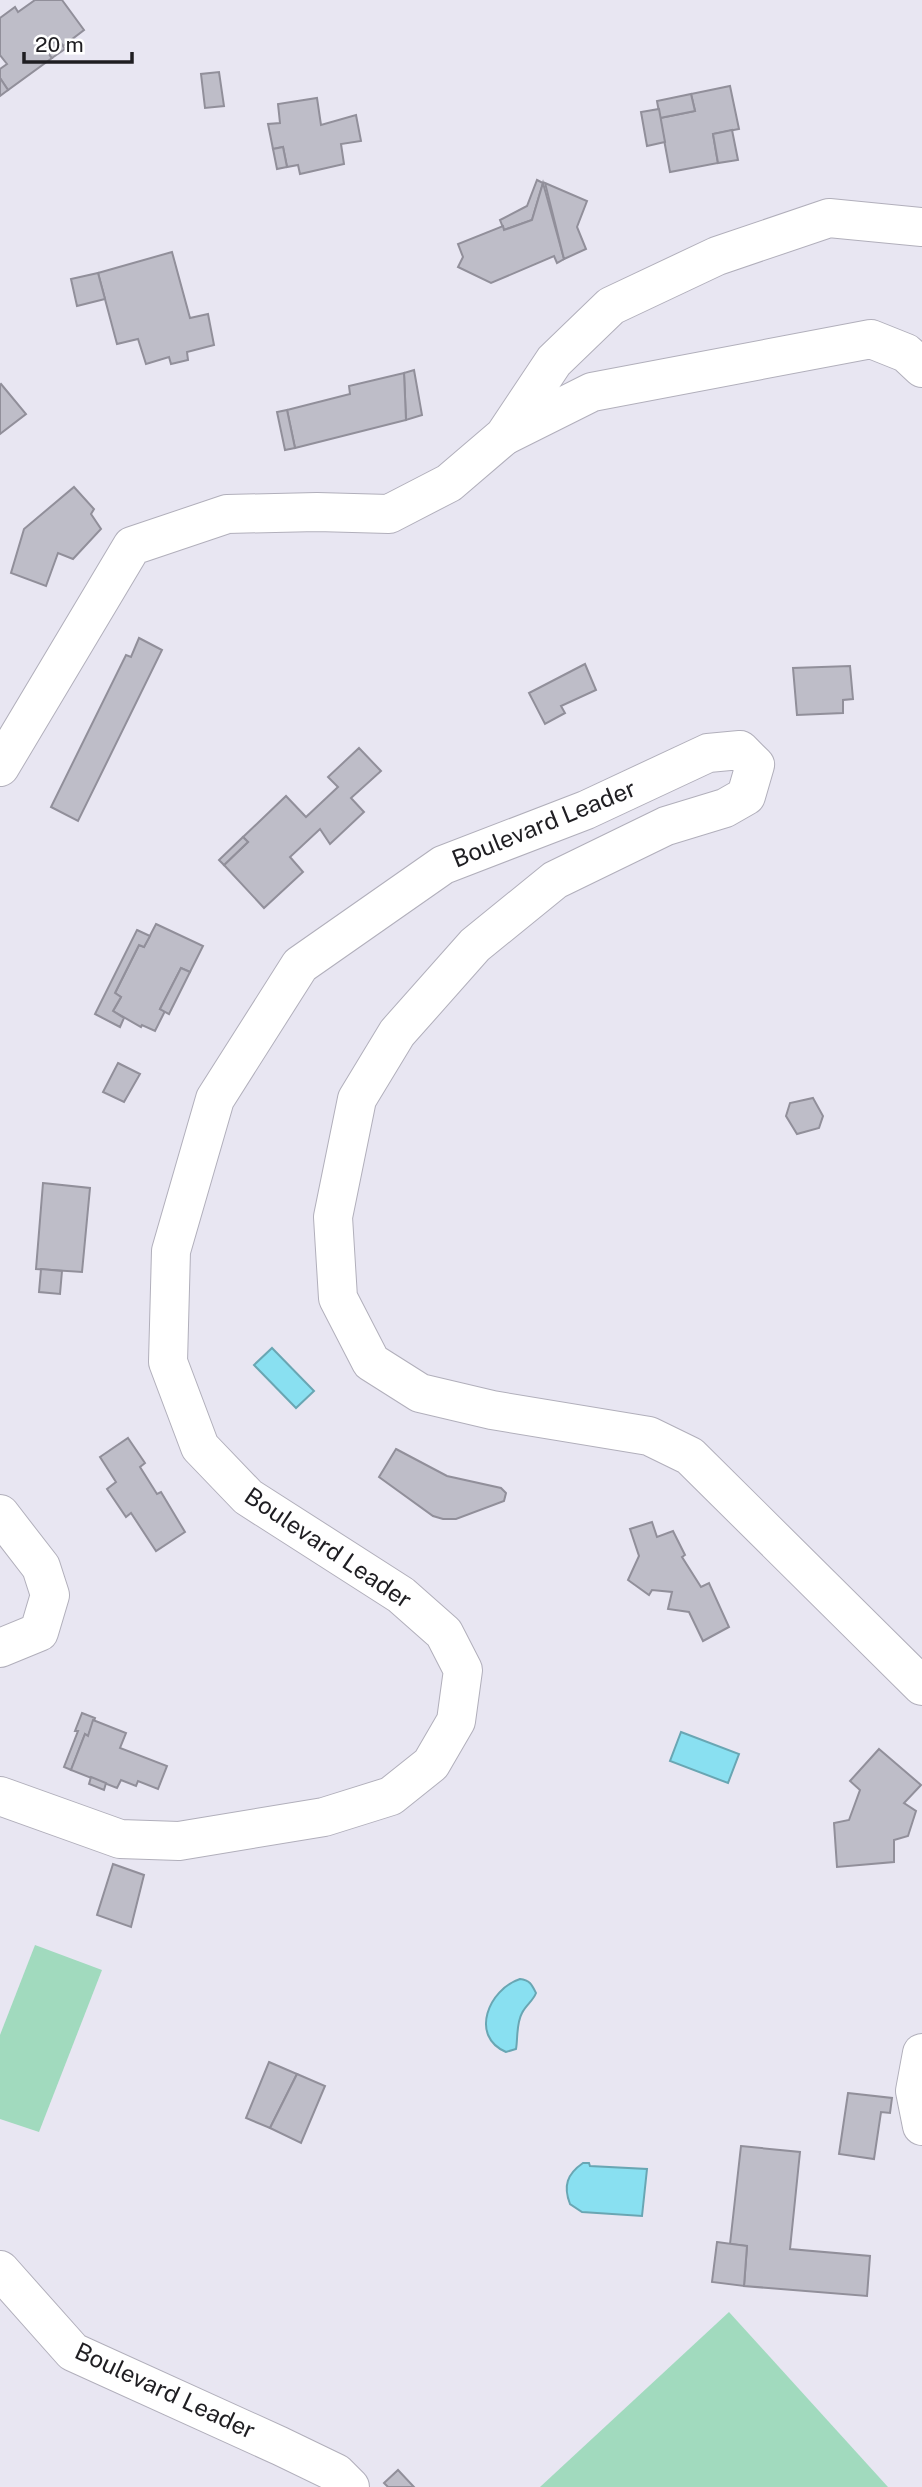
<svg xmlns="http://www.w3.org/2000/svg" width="922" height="2487" viewBox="0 0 922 2487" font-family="'Public Sans',sans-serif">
<rect width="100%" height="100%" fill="#e8e6f2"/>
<!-- green -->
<g fill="#a1dabe">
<path d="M 35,1945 L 102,1970 L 39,2132 L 0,2119 L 0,2035 Z"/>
<path d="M 729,2312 L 888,2487 L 540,2487 Z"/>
</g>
<!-- water -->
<g fill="#89e0f1" stroke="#69a6b3" stroke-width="2">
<path d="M 272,1348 L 314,1391 L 296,1408 L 254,1365 Z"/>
<path d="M 681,1732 L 739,1754 L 728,1783 L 670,1761 Z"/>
<path d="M 520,1979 C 530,1980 532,1985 536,1993 C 533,2001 526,2005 522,2013 C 516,2024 518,2038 516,2049 L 506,2052 C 469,2036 489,1989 520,1979 Z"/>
<path d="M 583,2163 L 589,2163 L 590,2166 L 647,2169 L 642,2216 L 582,2212 L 570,2204 C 563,2186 567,2174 583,2163 Z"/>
</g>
<!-- building -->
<g fill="#bebdc8" stroke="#918f9a" stroke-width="2">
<path d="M 35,0 L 62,0 L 84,30 L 63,46 L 58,39 L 45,49 L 52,58 L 8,90 L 0,78 L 0,69 L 7,64 L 0,55 L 0,18 L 15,7 L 18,12 Z"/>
<path d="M 58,39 L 65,49 L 52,58 L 45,49 Z"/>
<path d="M 219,72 L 224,106 L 205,108 L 201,74 Z"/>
<path d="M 0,78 L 8,90 L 0,96 Z"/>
<path d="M 730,86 L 739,129 L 713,134 L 718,163 L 670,172 L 660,118 L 695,111 L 691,94 Z"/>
<path d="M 691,94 L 695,111 L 660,118 L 657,101 Z"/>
<path d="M 317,98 L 321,125 L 356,115 L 361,141 L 341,144 L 344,164 L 300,174 L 298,165 L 287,167 L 283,147 L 273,149 L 268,124 L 280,123 L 278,104 Z"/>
<path d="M 659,109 L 665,142 L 647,146 L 641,112 Z"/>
<path d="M 732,130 L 738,160 L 718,163 L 713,134 Z"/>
<path d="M 283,147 L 287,167 L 277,169 L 273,149 Z"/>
<path d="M 537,180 L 543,183 L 532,220 L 504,230 L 500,220 L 527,206 Z"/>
<path d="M 543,183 L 564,259 L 557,263 L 554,256 L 491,283 L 458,267 L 463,257 L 458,244 L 503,226 L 504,230 L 532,220 Z"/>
<path d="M 545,183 L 587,201 L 577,227 L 586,249 L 564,259 Z"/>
<path d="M 172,252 L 190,318 L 208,314 L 214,345 L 187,352 L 188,360 L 171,364 L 169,357 L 146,364 L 138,339 L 117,344 L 98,273 Z"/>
<path d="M 98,273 L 105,299 L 77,306 L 71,279 Z"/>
<path d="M 414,370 L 422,415 L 406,420 L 404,373 Z"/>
<path d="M 404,373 L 406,420 L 295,448 L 287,410 L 350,394 L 349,386 Z"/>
<path d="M 1,384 L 26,414 L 0,434 L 0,385 Z"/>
<path d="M 287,410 L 295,448 L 285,450 L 277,412 Z"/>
<path d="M 74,487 L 94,509 L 91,514 L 101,529 L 73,559 L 58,553 L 46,586 L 11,573 L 24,529 Z"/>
<path d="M 139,638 L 162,650 L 78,821 L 51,807 L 126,655 L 131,657 Z"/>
<path d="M 585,664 L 596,690 L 561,706 L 565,713 L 545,724 L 529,693 Z"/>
<path d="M 850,666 L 853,699 L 843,700 L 843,713 L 797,715 L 793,668 Z"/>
<path d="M 359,748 L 381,771 L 351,798 L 364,812 L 330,844 L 320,829 L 290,857 L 303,872 L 264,908 L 224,865 L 248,842 L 243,837 L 286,796 L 306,817 L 338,787 L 328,777 Z"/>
<path d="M 243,837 L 248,842 L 224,865 L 219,860 Z"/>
<path d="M 156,924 L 203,946 L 190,972 L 181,968 L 160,1009 L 165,1011 L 155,1031 L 142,1025 L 141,1027 L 113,1011 L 121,997 L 115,993 L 139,945 L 144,947 Z"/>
<path d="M 137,930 L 150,936 L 144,947 L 139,945 L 115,993 L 121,997 L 113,1011 L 124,1018 L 120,1027 L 95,1014 Z"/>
<path d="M 181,968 L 190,972 L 169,1014 L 160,1009 Z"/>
<path d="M 118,1063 L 140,1074 L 124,1102 L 103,1092 Z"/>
<path d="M 813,1098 L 823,1116 L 819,1128 L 797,1134 L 786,1116 L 790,1103 Z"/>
<path d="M 43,1183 L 90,1188 L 82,1272 L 36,1269 Z"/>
<path d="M 41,1269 L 62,1271 L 60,1294 L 39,1292 Z"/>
<path d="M 128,1438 L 145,1463 L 140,1467 L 157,1494 L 161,1492 L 185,1532 L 156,1551 L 131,1513 L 126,1517 L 107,1489 L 116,1482 L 100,1457 Z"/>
<path d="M 396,1449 L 447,1476 L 501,1488 L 506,1493 L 504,1501 L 456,1519 L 443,1519 L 433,1516 L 379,1477 Z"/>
<path d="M 652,1522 L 657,1537 L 673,1531 L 685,1555 L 682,1557 L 701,1587 L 709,1583 L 729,1627 L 703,1641 L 689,1612 L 668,1609 L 672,1592 L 652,1590 L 649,1595 L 628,1580 L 639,1556 L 630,1529 Z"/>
<path d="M 82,1713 L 95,1718 L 88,1736 L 85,1734 L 71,1770 L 64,1767 L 78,1731 L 75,1731 Z"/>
<path d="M 93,1720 L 126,1733 L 120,1748 L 167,1766 L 158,1789 L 138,1781 L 136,1786 L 121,1780 L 117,1788 L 71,1770 L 85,1734 L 88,1736 Z"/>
<path d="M 879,1749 L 921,1785 L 904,1803 L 916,1811 L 908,1836 L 894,1840 L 894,1862 L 837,1867 L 834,1823 L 849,1820 L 860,1790 L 850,1781 Z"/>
<path d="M 91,1777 L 106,1783 L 104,1790 L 89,1784 Z"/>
<path d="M 113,1864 L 144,1875 L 131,1927 L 97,1915 Z"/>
<path d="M 269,2062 L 297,2074 L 270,2128 L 246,2118 Z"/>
<path d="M 297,2074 L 325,2086 L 301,2143 L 270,2128 Z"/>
<path d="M 848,2093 L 892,2098 L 890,2113 L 881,2112 L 874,2159 L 839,2154 Z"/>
<path d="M 741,2146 L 800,2152 L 790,2249 L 870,2256 L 867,2296 L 744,2286 L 747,2246 L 730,2244 Z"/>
<path d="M 717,2242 L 747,2246 L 744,2286 L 712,2282 Z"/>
<path d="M 398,2470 L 414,2487 L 388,2487 L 384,2483 Z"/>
</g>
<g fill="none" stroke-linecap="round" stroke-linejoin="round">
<!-- minor casing -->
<g stroke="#b1afbb" stroke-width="40">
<g id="minor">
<path d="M 506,435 L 592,392 L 871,339 L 906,353 L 922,368"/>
<path d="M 0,767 L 132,546 L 227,514 L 317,512 L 389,514 L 449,483 L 504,436 L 554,361 L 611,306 L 717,256 L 829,218 L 922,227"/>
<path d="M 0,1514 L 41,1567 L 50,1595 L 39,1632 L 0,1648"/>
<path d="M 0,1796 L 120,1839 L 179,1841 L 324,1817 L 391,1796 L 431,1764 L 456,1721 L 463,1670 L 444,1633 L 401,1595 L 248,1497 L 200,1447 L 168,1362 L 171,1251 L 215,1099 L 300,965 L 443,865 L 586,810 L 708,753 L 740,750 L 755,765 L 746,796 L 725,808 L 666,826 L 555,880 L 475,945 L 397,1033 L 357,1099 L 333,1217 L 338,1298 L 371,1362 L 420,1393 L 492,1410 L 649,1436 L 690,1456 L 922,1686"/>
<path d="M 922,2053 L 915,2091 L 922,2126"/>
<path d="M 0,2270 L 73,2352 L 280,2446 L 336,2473 L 350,2487"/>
</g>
</g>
<!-- minor -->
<use href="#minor" stroke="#fff" stroke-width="38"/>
</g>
<g text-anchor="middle" stroke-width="6" stroke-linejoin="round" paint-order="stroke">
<!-- street labels -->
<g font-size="24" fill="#1f1e22" stroke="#fff">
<text transform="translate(544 824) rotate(-22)" y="8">Boulevard Leader</text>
<text transform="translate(328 1548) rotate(34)" y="8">Boulevard Leader</text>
<text transform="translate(165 2391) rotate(25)" y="8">Boulevard Leader</text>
</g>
</g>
<!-- scale -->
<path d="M24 52v10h108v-10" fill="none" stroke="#1f1e22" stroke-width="3.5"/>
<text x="35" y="52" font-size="21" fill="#1f1e22" stroke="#ffffff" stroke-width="5" paint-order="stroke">20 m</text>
</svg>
